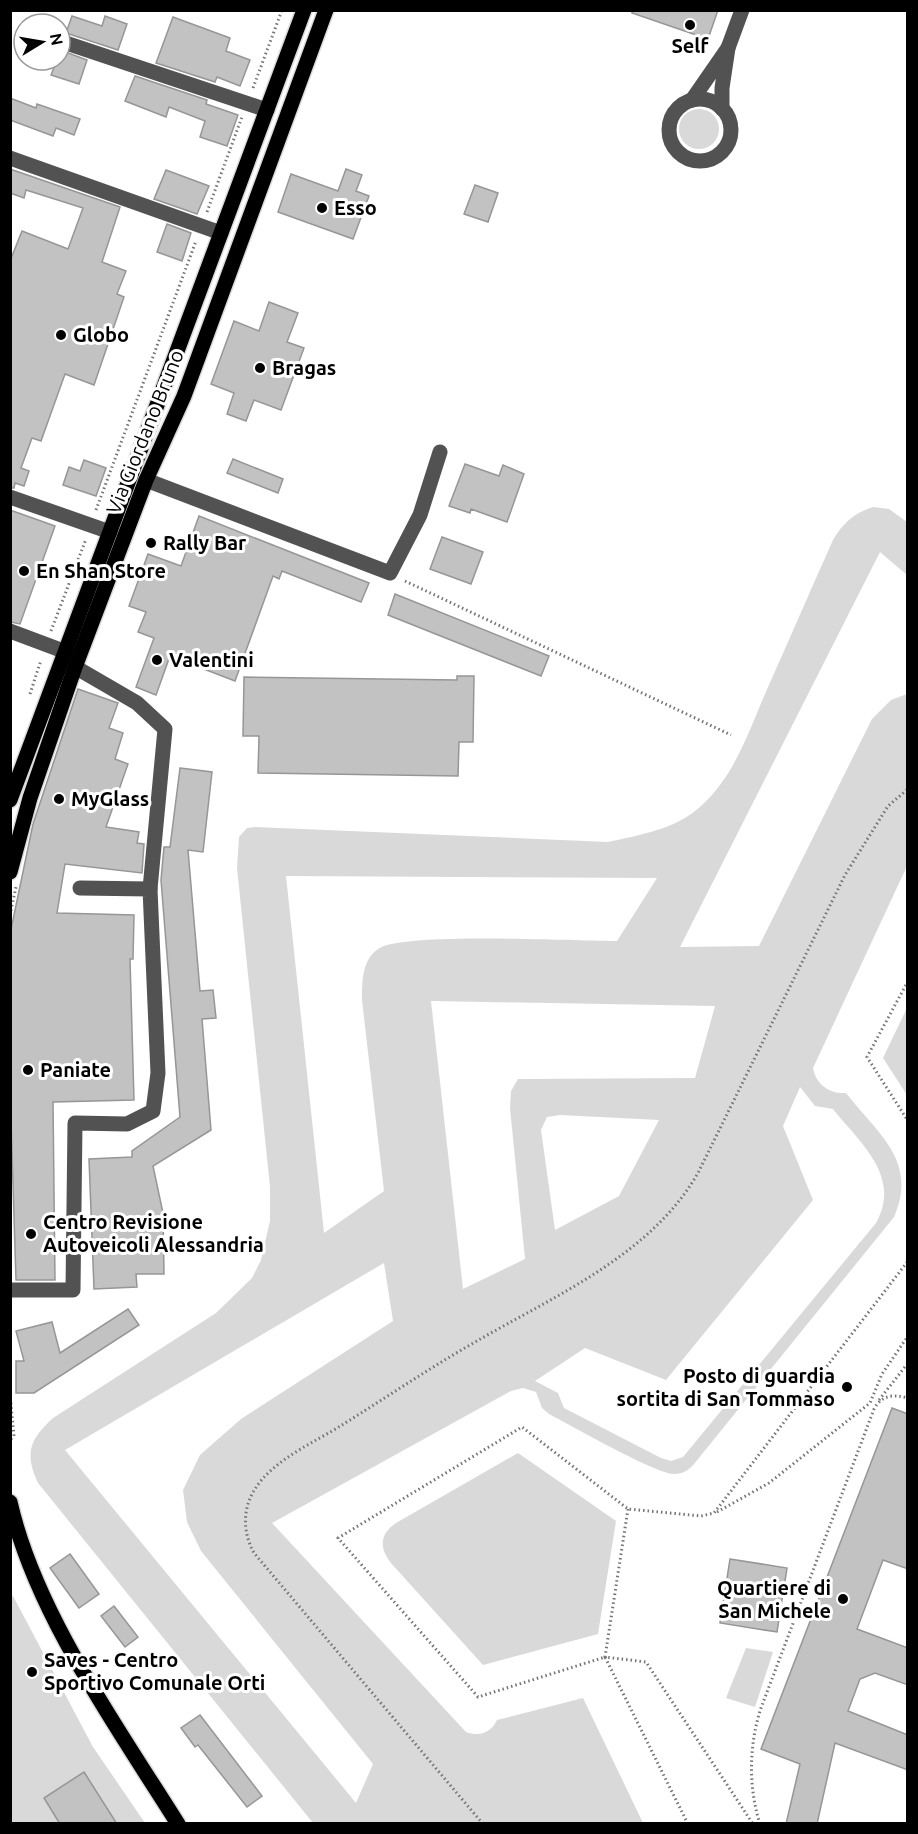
<svg xmlns="http://www.w3.org/2000/svg" width="918" height="1834" viewBox="0 0 918 1834" font-family="Ubuntu,sans-serif">
<rect width="100%" height="100%" fill="#fff"/>
<!-- green -->
<g fill="#d9d9d9" fill-rule="evenodd">
<circle cx="699" cy="129" r="20"/>
<path d="M 873,507 L 889,509 L 907,522 L 907,575 L 880,552 L 680,947 L 759,946 L 872,719 L 891,700 L 907,694 L 907,866 L 813,1068 C 816,1085 830,1094 846,1093 C 879,1135 918,1161 894,1217 L 694,1464 C 689,1470 683,1474 674,1474 C 656,1474 572,1426 549,1414 L 542,1408 L 536,1392 L 523,1388 L 511,1391 L 272,1523 L 466,1732 C 479,1737 491,1733 497,1720 L 583,1698 L 643,1823 L 313,1823 L 38,1483 C 24,1453 30,1439 53,1418 L 216,1313 L 252,1278 L 261,1260 L 270,1221 L 270,1187 L 237,868 L 239,837 L 247,828 L 255,827 L 608,842 C 639,835 677,829 701,806 C 735,776 750,728 768,687 C 790,638 811,589 833,540 C 843,523 854,513 873,507 ZM 286,876 L 657,878 L 617,941 C 577,941 402,932 378,949 C 362,960 362,982 362,1000 L 384,1191 L 324,1233 ZM 431,1001 L 715,1006 L 695,1078 L 518,1079 L 511,1091 L 510,1108 L 525,1259 L 463,1289 ZM 800,1087 L 815,1106 L 833,1109 C 860,1143 902,1176 876,1223 L 683,1457 L 671,1461 L 661,1458 L 564,1408 L 558,1393 L 535,1381 L 585,1348 L 666,1380 L 813,1200 L 783,1126 ZM 560,1115 L 659,1120 L 619,1196 L 555,1230 L 541,1130 L 547,1117 ZM 384,1263 L 393,1321 L 241,1419 L 200,1455 L 183,1490 L 187,1522 L 201,1551 L 373,1764 L 356,1803 L 65,1450 Z"/>
<path d="M 907,1008 L 907,1095 L 883,1058 Z"/>
<path d="M 518,1453 L 616,1521 L 598,1634 L 483,1665 L 390,1562 C 379,1547 380,1534 396,1523 Z"/>
<path d="M 13,1596 L 93,1747 L 145,1823 L 11,1824 L 10,1597 Z"/>
<path d="M 746,1648 L 773,1652 L 755,1707 L 726,1698 Z"/>
</g>
<!-- building -->
<g fill="#c2c2c2" stroke="#969696" stroke-width="1.5">
<path d="M 632,10 L 718,10 L 708,39 L 632,13 Z"/>
<path d="M 72,16 L 102,26 L 105,16 L 127,24 L 118,50 L 66,33 Z"/>
<path d="M 173,17 L 230,38 L 226,51 L 250,60 L 240,86 L 217,77 L 215,82 L 156,63 Z"/>
<path d="M 60,50 L 87,60 L 79,84 L 51,75 L 57,60 L 60,60 Z"/>
<path d="M 135,76 L 207,100 L 206,104 L 238,115 L 227,146 L 200,137 L 205,121 L 169,107 L 166,117 L 125,101 Z"/>
<path d="M 10,98 L 36,108 L 37,104 L 80,119 L 74,135 L 56,128 L 53,136 L 10,120 Z"/>
<path d="M 10,169 L 120,207 L 102,262 L 126,271 L 117,294 L 124,297 L 94,385 L 65,374 L 41,441 L 32,438 L 21,468 L 29,471 L 24,486 L 15,483 L 14,488 L 10,488 L 10,261 L 22,231 L 68,249 L 83,208 L 26,190 L 24,198 L 10,193 Z"/>
<path d="M 346,169 L 362,175 L 356,191 L 369,196 L 353,239 L 278,212 L 291,174 L 338,191 Z"/>
<path d="M 166,170 L 209,186 L 197,214 L 154,199 Z"/>
<path d="M 475,185 L 498,193 L 488,222 L 464,214 Z"/>
<path d="M 167,224 L 191,233 L 182,261 L 157,252 Z"/>
<path d="M 269,302 L 298,313 L 287,342 L 304,348 L 281,410 L 254,400 L 246,421 L 227,414 L 234,393 L 211,384 L 234,321 L 259,331 Z"/>
<path d="M 233,459 L 283,479 L 278,493 L 227,473 Z"/>
<path d="M 84,460 L 106,468 L 96,496 L 63,485 L 69,467 L 80,471 Z"/>
<path d="M 465,464 L 499,476 L 503,465 L 524,474 L 507,522 L 471,509 L 470,513 L 449,506 Z"/>
<path d="M 10,510 L 55,526 L 20,624 L 10,622 Z"/>
<path d="M 199,516 L 369,583 L 361,602 L 282,571 L 279,579 L 273,576 L 235,681 L 170,656 L 156,695 L 136,687 L 154,638 L 138,632 L 146,612 L 129,606 L 148,554 L 181,566 Z"/>
<path d="M 442,537 L 483,552 L 471,584 L 430,569 Z"/>
<path d="M 395,594 L 549,656 L 541,676 L 388,615 Z"/>
<path d="M 457,676 L 474,676 L 473,742 L 459,742 L 458,776 L 258,773 L 259,736 L 243,736 L 244,677 L 457,680 Z"/>
<path d="M 78,689 L 118,703 L 109,728 L 123,733 L 115,759 L 128,764 L 106,827 L 139,832 L 137,843 L 144,844 L 142,873 L 65,864 L 57,913 L 134,915 L 133,959 L 130,959 L 134,1100 L 53,1102 L 55,1280 L 16,1280 L 10,1088 L 10,934 L 33,824 Z"/>
<path d="M 180,768 L 212,772 L 203,852 L 188,850 L 200,991 L 213,990 L 216,1018 L 202,1019 L 211,1130 L 153,1166 L 163,1213 L 164,1274 L 136,1274 L 137,1287 L 94,1289 L 89,1159 L 132,1157 L 132,1151 L 180,1117 L 161,880 L 164,847 L 170,847 Z"/>
<path d="M 128,1309 L 139,1325 L 34,1393 L 16,1393 L 16,1361 L 24,1361 L 16,1331 L 52,1322 L 60,1353 Z"/>
<path d="M 892,1408 L 908,1414 L 908,1569 L 883,1560 L 857,1629 L 908,1648 L 908,1685 L 875,1673 L 860,1679 L 848,1711 L 908,1735 L 908,1770 L 835,1743 L 817,1824 L 786,1824 L 800,1764 L 761,1749 Z"/>
<path d="M 70,1554 L 99,1594 L 79,1608 L 50,1568 Z"/>
<path d="M 730,1559 L 787,1568 L 777,1632 L 720,1623 Z"/>
<path d="M 114,1606 L 138,1637 L 125,1647 L 101,1616 Z"/>
<path d="M 200,1715 L 262,1796 L 247,1807 L 198,1745 L 195,1747 L 181,1728 Z"/>
<path d="M 84,1772 L 117,1824 L 60,1824 L 44,1798 Z"/>
</g>
<g fill="none" stroke-linecap="round" stroke-linejoin="round">
<!-- major casing -->
<g stroke="#dbdbdb" stroke-width="18">
<g id="major">
<path d="M 10,800 L 304,10"/>
<path d="M 10,872 L 30,798 L 75,667 L 146,480 L 184,396 L 326,10"/>
<path d="M 10,1502 C 35,1613 118,1728 178,1824"/>
</g>
</g>
<!-- path -->
<g stroke="#747474" stroke-width="3" stroke-dasharray="1.5 3" stroke-linecap="butt">
<path d="M 253,88 L 282,10"/>
<path d="M 207,212 L 242,117"/>
<path d="M 96,510 L 196,241"/>
<path d="M 405,581 L 731,735"/>
<path d="M 51,631 L 86,539"/>
<path d="M 30,694 L 41,660"/>
<path d="M 10,915 L 16,887"/>
<path d="M 908,981 L 867,1057 L 908,1121"/>
<path d="M 10,1394 L 14,1436 L 10,1440"/>
<path d="M 879,1400 L 908,1363"/>
<path d="M 628,1509 L 605,1657 L 646,1662 L 753,1824"/>
<path d="M 717,1512 L 769,1483 L 870,1403 L 882,1374 L 908,1336"/>
<path d="M 483,1824 L 254,1553 C 243,1533 242,1509 255,1489 C 273,1460 315,1442 342,1425 C 387,1397 431,1367 477,1341 C 556,1295 651,1255 698,1173 L 845,875 L 888,806 L 908,789"/>
<path d="M 688,1824 L 605,1657 L 478,1697 L 338,1538 L 522,1427 L 628,1509 L 701,1516 L 714,1513 L 908,1261"/>
<path d="M 760,1824 C 748,1787 749,1744 761,1708 L 874,1409 C 882,1395 893,1394 908,1398"/>
</g>
<!-- minor -->
<g stroke="#525252" stroke-width="15">
<path d="M 66,43 L 267,110"/>
<path d="M 728,48 L 742,10"/>
<circle cx="700" cy="130" r="31"/>
<path d="M 692,100 L 728,48 L 722,88 L 722,109"/>
<path d="M 10,158 L 221,233"/>
<path d="M 146,480 L 390,573 L 420,515 L 440,452"/>
<path d="M 10,497 L 110,532"/>
<path d="M 10,631 L 66,652"/>
<path d="M 75,667 L 137,703 L 165,729 L 150,889"/>
<path d="M 10,1290 L 73,1290 L 75,1123 L 127,1124 L 153,1111 L 158,1073 L 150,889 L 80,888"/>
</g>
<!-- major -->
<use href="#major" stroke="#000" stroke-width="15"/>
</g>
<!-- markers -->
<g fill="#000" stroke="#fff" stroke-width="2">
<circle cx="690" cy="25" r="6"/>
<circle cx="322" cy="208" r="6"/>
<circle cx="61" cy="335" r="6"/>
<circle cx="260" cy="368" r="6"/>
<circle cx="151" cy="543" r="6"/>
<circle cx="24" cy="571" r="6"/>
<circle cx="157" cy="660" r="6"/>
<circle cx="59" cy="799" r="6"/>
<circle cx="28" cy="1070" r="6"/>
<circle cx="31" cy="1234" r="6"/>
<circle cx="847" cy="1387" r="6"/>
<circle cx="843" cy="1599" r="6"/>
<circle cx="32" cy="1672" r="6"/>
</g>
<g text-anchor="middle" stroke-width="6" stroke-linejoin="round" paint-order="stroke">
<!-- poi labels -->
<g font-size="20" font-weight="bold" fill="#000" stroke="#fff" text-anchor="start">
<text x="690" y="53" text-anchor="middle">Self</text>
<text x="334" y="215">Esso</text>
<text x="73" y="342">Globo</text>
<text x="272" y="375">Bragas</text>
<text x="163" y="550">Rally Bar</text>
<text x="36" y="578">En Shan Store</text>
<text x="169" y="667">Valentini</text>
<text x="71" y="806">MyGlass</text>
<text x="40" y="1077">Paniate</text>
<text x="43" y="1229">Centro Revisione<tspan x="43" dy="23">Autoveicoli Alessandria</tspan></text>
<text x="835" y="1383" text-anchor="end">Posto di guardia<tspan x="835" dy="23">sortita di San Tommaso</tspan></text>
<text x="831" y="1595" text-anchor="end">Quartiere di<tspan x="831" dy="23">San Michele</tspan></text>
<text x="44" y="1667">Saves - Centro<tspan x="44" dy="23">Sportivo Comunale Orti</tspan></text>
</g>
<!-- street labels -->
<g font-size="20" fill="#000" stroke="#fff">
<text transform="translate(145 432) rotate(-68)" y="7">Via Giordano Bruno</text>
</g>
</g>
<!-- border -->
<rect width="918" height="1834" fill="none" stroke="#000000" stroke-width="24"/>
<!-- north arrow -->
<g transform="translate(42 42) rotate(79)"><circle r="28" fill="#ffffff" stroke="#999999" stroke-width="1.5"/>
<path d="M0-4.5L10 22L0 15L-10 22Z" fill="#000000"/>
<text y="-9" font-size="16" font-weight="bold" text-anchor="middle" fill="#000000">N</text>
</g>
</svg>
